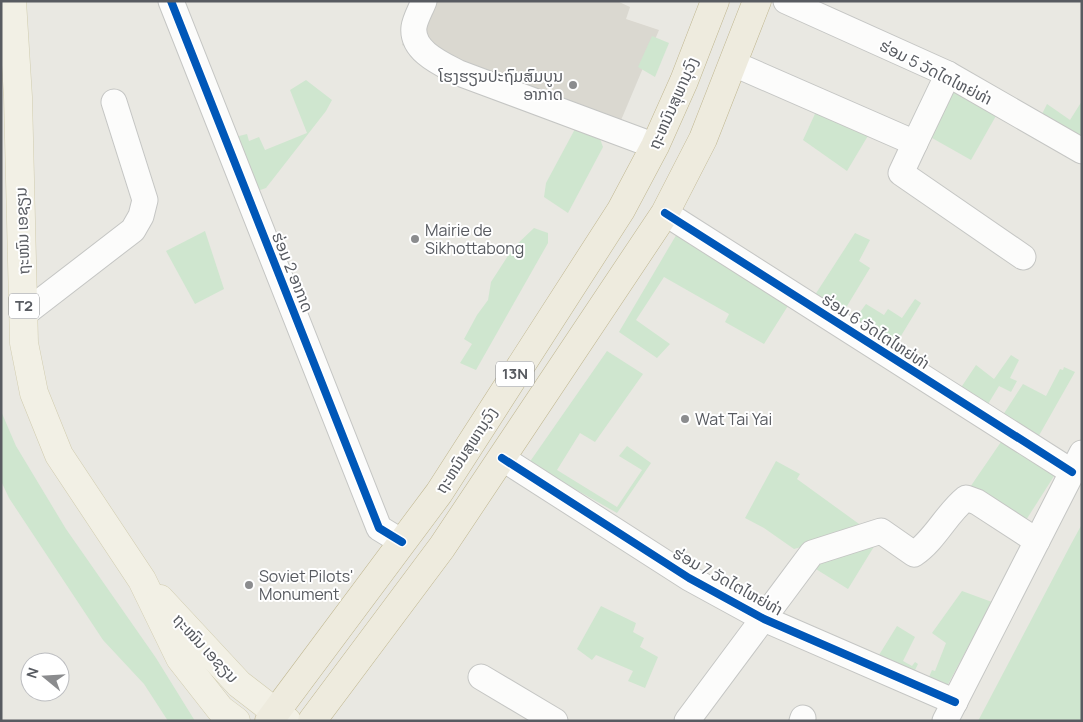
<svg xmlns="http://www.w3.org/2000/svg" width="1083" height="722" viewBox="0 0 1083 722" font-family="Manrope,'Noto Sans Lao',sans-serif">
<rect width="100%" height="100%" fill="#e9e8e2"/>
<!-- education -->
<path fill="#dad8d0" d="M 425,1 L 617,1 L 630,7 L 626,19 L 659,30 L 619,125 L 402,45 Z"/>
<!-- green -->
<g fill="#cfe6cf">
<path d="M 652,36 L 669,43 L 655,77 L 638,67 Z"/>
<path d="M 306,80 L 332,100 L 326,111 L 266,188 L 252,193 L 231,138 L 247,134 L 249,141 L 259,137 L 265,150 L 307,133 L 290,90 Z"/>
<path d="M 948,89 L 997,114 L 971,160 L 925,134 Z"/>
<path d="M 1082,101 L 1082,140 L 1041,116 L 1047,104 L 1070,120 Z"/>
<path d="M 819,105 L 872,129 L 847,171 L 803,140 Z"/>
<path d="M 596,128 L 603,147 L 568,213 L 544,197 L 546,183 L 575,129 Z"/>
<path d="M 534,228 L 548,233 L 548,243 L 476,370 L 460,363 L 472,344 L 464,339 L 477,315 L 488,300 L 491,282 L 513,248 Z"/>
<path d="M 205,231 L 224,289 L 195,304 L 166,251 Z"/>
<path d="M 678,232 L 791,301 L 764,344 L 725,322 L 729,314 L 664,277 L 636,320 L 670,344 L 657,358 L 619,332 Z"/>
<path d="M 855,233 L 870,240 L 859,261 L 870,268 L 841,316 L 813,298 Z"/>
<path d="M 915,299 L 921,303 L 893,349 L 852,323 L 866,304 L 884,315 L 888,309 L 902,318 Z"/>
<path d="M 607,351 L 643,374 L 595,442 L 580,433 L 557,470 L 617,507 L 642,470 L 619,456 L 627,446 L 651,463 L 617,513 L 529,463 Z"/>
<path d="M 1011,355 L 1019,360 L 1010,378 L 1017,381 L 1011,392 L 999,386 L 985,409 L 958,392 L 976,365 L 994,379 Z"/>
<path d="M 1064,367 L 1075,372 L 1037,439 L 1001,418 L 1023,384 L 1046,396 L 1060,369 L 1063,370 Z"/>
<path d="M 1,411 L 16,446 L 66,529 L 156,658 L 195,721 L 168,721 L 144,684 L 103,640 L 9,498 L 1,481 Z"/>
<path d="M 1003,439 L 1056,473 L 1021,528 L 966,493 Z"/>
<path d="M 776,461 L 800,474 L 797,479 L 866,529 L 794,549 L 764,528 L 745,518 Z"/>
<path d="M 1082,524 L 1082,721 L 978,721 L 1070,546 Z"/>
<path d="M 878,540 L 848,589 L 811,566 Z"/>
<path d="M 962,591 L 992,602 L 945,690 L 928,683 L 879,655 L 897,626 L 915,637 L 903,661 L 912,666 L 915,662 L 918,664 L 915,670 L 929,677 L 932,670 L 935,671 L 946,643 L 932,633 Z"/>
<path d="M 601,606 L 636,623 L 633,632 L 644,638 L 640,647 L 658,657 L 645,688 L 628,681 L 633,671 L 596,655 L 592,660 L 577,649 Z"/>
</g>
<g fill="none" stroke-linecap="round" stroke-linejoin="round">
<!-- minor casing -->
<g stroke="#c5c6c4" stroke-width="27">
<g id="minor">
<path d="M 171,1 L 379,528 L 402,542"/>
<path d="M 424,1 C 421,9 415,19 414,27 C 411,51 442,64 459,73 L 655,146"/>
<path d="M 786,1 L 948,74 L 1082,151"/>
<path d="M 732,63 L 915,143 L 948,74"/>
<path d="M 915,143 L 901,173 L 1023,257"/>
<path d="M 665,213 L 1072,472"/>
<path d="M 24,314 L 133,230 L 141,216 L 145,200 L 114,102"/>
<path d="M 502,458 L 689,578 L 764,619 L 955,702"/>
<path d="M 481,677 L 555,721"/>
<path d="M 687,721 L 812,553 L 881,531 L 914,554 C 935,540 946,514 966,498 L 977,502 L 1037,541"/>
<path d="M 802,721 L 803,718"/>
<path d="M 945,721 L 1082,453"/>
</g>
</g>
<!-- major casing -->
<g stroke="#d1ccaf" stroke-width="29">
<g id="major">
<path d="M 12,1 L 18,97 L 24,343 L 34,393 L 59,455 L 142,580 L 180,658 L 220,709 L 236,721"/>
<path d="M 160,599 L 239,684 L 287,721"/>
</g>
</g>
<!-- highway casing -->
<g stroke="#c0b790" stroke-width="29">
<g id="highway">
<path d="M 269,721 L 439,493 L 621,210 L 655,146 L 684,81 L 715,1"/>
<path d="M 312,721 L 442,547 L 665,213 L 703,139 L 757,1"/>
</g>
</g>
<!-- minor -->
<use href="#minor" stroke="#fcfcfb" stroke-width="25"/>
<!-- major -->
<use href="#major" stroke="#f2f0e5" stroke-width="28"/>
<!-- highway -->
<use href="#highway" stroke="#eeebde" stroke-width="28"/>
<!-- cycleway casing -->
<g stroke="#fff" stroke-width="11">
<g id="cycleway">
<path d="M 171,1 L 379,528 L 402,542"/>
<path d="M 665,213 L 1072,472"/>
<path d="M 502,458 L 689,578 L 764,619 L 955,702"/>
</g>
</g>
<!-- cycleway -->
<use href="#cycleway" stroke="#0057b8" stroke-width="8"/>
</g>
<!-- markers -->
<g fill="#8b8c8e" stroke="#fff" stroke-width="2">
<circle cx="573" cy="85" r="5"/>
<circle cx="415" cy="239" r="5"/>
<circle cx="685" cy="419" r="5"/>
<circle cx="249" cy="585" r="5"/>
</g>
<g text-anchor="middle" stroke-width="4" stroke-linejoin="round" paint-order="stroke">
<!-- shield labels -->
<g fill="#fff" stroke="#8a8c90" stroke-width="1">
<rect x="9" y="293.5" width="30" height="25" rx="4"/>
<rect x="496" y="361.5" width="38" height="25" rx="4"/>
</g>
<g font-size="15" font-weight="bold" fill="#585b61">
<text x="24" y="311">T2</text>
<text x="515" y="379">13N</text>
</g>
<!-- street labels -->
<g font-size="16" fill="#585b61" stroke="#fff">
<text transform="translate(936 72) rotate(27)" y="6">ຮ່ອມ 5 ວັດໄຕໄຫຍ່ທ່າ</text>
<text transform="translate(673 103) rotate(-66)" y="6">ຖະຫນົນສຸພານຸວົງ</text>
<text transform="translate(22 231) rotate(-92)" y="6">ຖະໜົນ ເອຊຽນ</text>
<text transform="translate(293 272) rotate(68)" y="6">ຮ່ອມ 2 ອາກາດ</text>
<text transform="translate(876 331) rotate(33)" y="6">ຮ່ອມ 6 ວັດໄຕໄຫຍ່ທ່າ</text>
<text transform="translate(466 450) rotate(-57)" y="6">ຖະຫນົນສຸພານຸວົງ</text>
<text transform="translate(728 581) rotate(29)" y="6">ຮ່ອມ 7 ວັດໄຕໄຫຍ່ທ່າ</text>
<text transform="translate(206 648) rotate(47)" y="6">ຖະໜົນ ເອຊຽນ</text>
</g>
<!-- poi labels -->
<g font-size="16" fill="#585b61" stroke="#fff" text-anchor="start">
<text x="563" y="82" text-anchor="end">ໂຮງຮຽນປະຖົມສົມບູນ<tspan x="563" dy="18">ອາກາດ</tspan></text>
<text x="425" y="236">Mairie de<tspan x="425" dy="18">Sikhottabong</tspan></text>
<text x="695" y="425">Wat Tai Yai</text>
<text x="259" y="582">Soviet Pilots'<tspan x="259" dy="18">Monument</tspan></text>
</g>
</g>
<!-- border -->
<rect width="1083" height="722" fill="none" stroke="#585b61" stroke-width="5"/>
<!-- north arrow -->
<g transform="translate(45 677) rotate(288)"><circle r="24" fill="#ffffff" stroke="#bcbdc0"/>
<path d="M0-4L9 19L0 12L-9 19Z" fill="#8b8c8e"/>
<text y="-8" font-size="14" font-weight="bold" text-anchor="middle" fill="#585b61">N</text>
</g>
</svg>
